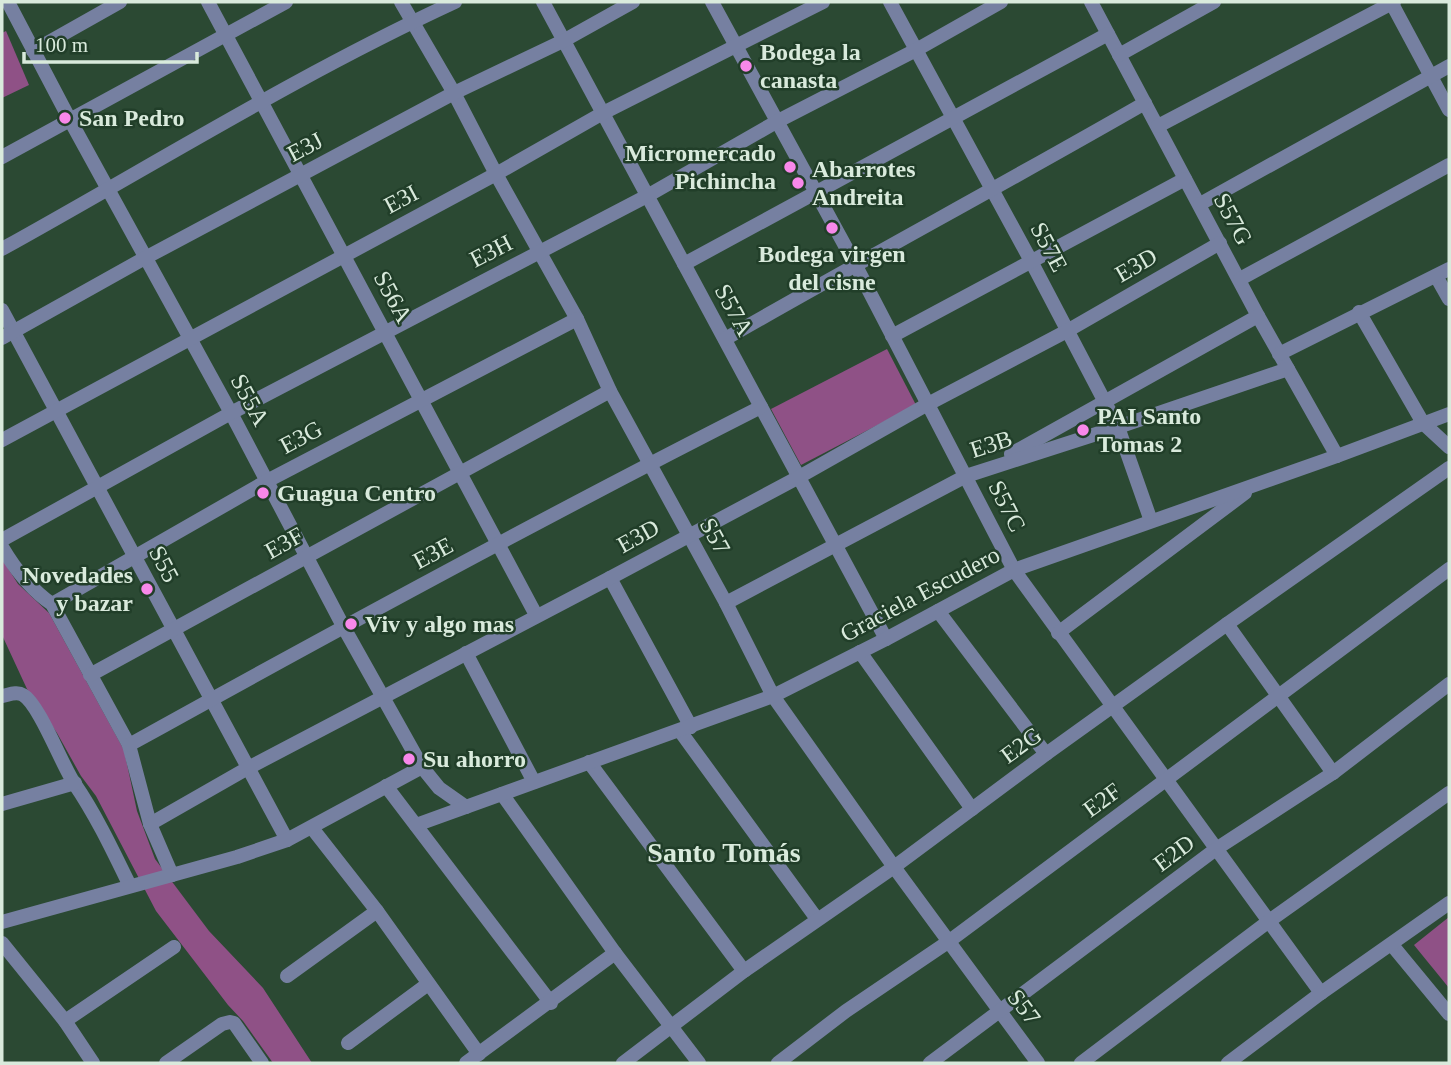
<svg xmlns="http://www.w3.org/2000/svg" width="1451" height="1065" viewBox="0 0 1451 1065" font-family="'Times New Roman',serif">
<rect width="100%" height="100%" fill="#2b4933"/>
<!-- green -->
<g fill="#8f5186">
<path d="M 6,31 L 29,85 L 2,98 L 2,33 Z"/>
<path d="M 887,349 L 916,405 L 801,465 L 771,409 Z"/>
<path d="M 2,559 L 18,584 L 49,613 L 124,750 L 137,811 L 155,859 L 209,931 L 263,988 L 312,1063 L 273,1063 L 243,1021 L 228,1005 L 156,911 L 96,796 L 81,776 L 57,733 L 27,689 L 2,635 Z"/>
<path d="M 1449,917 L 1449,988 L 1414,945 Z"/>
</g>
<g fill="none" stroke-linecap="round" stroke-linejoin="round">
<!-- street -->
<g stroke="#7680a1" stroke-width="14">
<path d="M 8,2 L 70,120 L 231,413 L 343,626 L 422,767 L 439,788 L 466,807"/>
<path d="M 208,2 L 536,615"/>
<path d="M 401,2 L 454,93 L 496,174 L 577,319 L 610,391 L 726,603 L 773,696 L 894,867 L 1038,1063"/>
<path d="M 543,2 L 886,639"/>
<path d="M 712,2 L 855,264 L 1014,570 L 1321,993"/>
<path d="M 890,2 L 1031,261 L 1118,427 L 1151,521"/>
<path d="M 1091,2 L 1258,316 L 1337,456"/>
<path d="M 1391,2 L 1449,110"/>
<path d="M 33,51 L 120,2"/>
<path d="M 1119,55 L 1214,2"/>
<path d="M 1158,126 L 1394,2"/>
<path d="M 2,157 L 286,2"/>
<path d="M 1200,204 L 1449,66"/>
<path d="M 2,249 C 152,166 299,74 455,2"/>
<path d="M 684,264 L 1108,34"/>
<path d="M 1436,276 L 1449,299"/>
<path d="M 1240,279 L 1449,165"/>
<path d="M 2,310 L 287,840"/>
<path d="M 1359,312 L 1423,423 L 1449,447"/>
<path d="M 892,336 L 1185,179"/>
<path d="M 2,338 L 145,258 L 454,93 L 563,41 L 633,2"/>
<path d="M 725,339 C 864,259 1006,183 1145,103"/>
<path d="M 1279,354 L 1449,269"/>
<path d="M 2,440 L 496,174 L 603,113 L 823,2"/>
<path d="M 1011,454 L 1258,316"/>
<path d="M 2,540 L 231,413 L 647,196 L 778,121 L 916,50 L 1001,2"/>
<path d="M 2,547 C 15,569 30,589 52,604 L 129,745 L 150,824 L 172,875"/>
<path d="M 610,578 L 691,727"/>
<path d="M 726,603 L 966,476 L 1118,427 L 1288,369"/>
<path d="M 52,604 L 267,481 L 577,319"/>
<path d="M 938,611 L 1046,754"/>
<path d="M 1227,624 L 1333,773"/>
<path d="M 1058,633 L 1245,493"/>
<path d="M 860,652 L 972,809"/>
<path d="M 466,653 L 534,782"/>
<path d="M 90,675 L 610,391"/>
<path d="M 2,696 C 8,695 17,691 23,695 C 39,704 62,765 74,783 C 96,815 113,851 130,886"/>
<path d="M 680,731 L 817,919"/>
<path d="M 129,745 C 338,629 548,515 761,407"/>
<path d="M 589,762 L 744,971"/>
<path d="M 386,786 L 551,1003"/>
<path d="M 502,794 L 615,953 L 699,1063"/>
<path d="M 2,804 L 75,783"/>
<path d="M 150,824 L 248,768 L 610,578 L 799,477 L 928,404 L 1067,331 L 1220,243"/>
<path d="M 416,825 L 773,696 L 886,639 L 1014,570 L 1337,456 L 1449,414"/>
<path d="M 312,828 L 377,911 L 479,1054"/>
<path d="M 2,922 L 237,857 L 287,840 L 422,767"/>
<path d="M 2,943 L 65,1021 L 93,1063"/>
<path d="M 1392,945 L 1449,1014"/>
<path d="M 287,976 L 377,911"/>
<path d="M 65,1021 L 174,947"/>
<path d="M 348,1043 L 428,984"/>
<path d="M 166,1063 L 222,1024 L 230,1022 L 234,1023 L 262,1063"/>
<path d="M 466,1063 L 615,953"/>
<path d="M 623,1063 L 744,971 L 894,867 L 1046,754 L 1227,624 L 1449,468"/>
<path d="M 778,1063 L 846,1011 L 948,942 L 1449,569"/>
<path d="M 930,1063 L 1216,849 L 1333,773 L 1449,684"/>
<path d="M 1081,1063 L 1269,921 L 1449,793"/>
<path d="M 1228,1063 L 1321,993 L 1449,903"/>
</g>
</g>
<!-- markers -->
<g fill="#f888ea" stroke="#213e29" stroke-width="2.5">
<circle cx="746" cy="66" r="7"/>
<circle cx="65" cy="118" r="7"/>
<circle cx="790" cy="167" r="7"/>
<circle cx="798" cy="183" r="7"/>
<circle cx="832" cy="228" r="7"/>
<circle cx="1083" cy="430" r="7"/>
<circle cx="263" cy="493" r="7"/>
<circle cx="147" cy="589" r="7"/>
<circle cx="351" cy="624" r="7"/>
<circle cx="409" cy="759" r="7"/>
</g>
<g text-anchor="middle" stroke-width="5" stroke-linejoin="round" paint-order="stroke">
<!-- poi labels -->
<g font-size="24" font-weight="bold" fill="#d9eadc" stroke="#213e29" text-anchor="start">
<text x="760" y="60">Bodega la<tspan x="760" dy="28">canasta</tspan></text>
<text x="79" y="126">San Pedro</text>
<text x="776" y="161" text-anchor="end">Micromercado<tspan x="776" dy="28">Pichincha</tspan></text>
<text x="812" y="177">Abarrotes<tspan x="812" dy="28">Andreita</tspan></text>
<text x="832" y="262" text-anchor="middle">Bodega virgen<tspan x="832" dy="28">del cisne</tspan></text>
<text x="1097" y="424">PAI Santo<tspan x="1097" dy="28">Tomas 2</tspan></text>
<text x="277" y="501">Guagua Centro</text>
<text x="133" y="583" text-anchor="end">Novedades<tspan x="133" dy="28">y bazar</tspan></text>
<text x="365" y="632">Viv y algo mas</text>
<text x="423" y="767">Su ahorro</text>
</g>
<!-- street labels -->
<g font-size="24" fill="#d9eadc" stroke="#213e29">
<text transform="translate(305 147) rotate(-28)" y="8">E3J</text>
<text transform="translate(401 199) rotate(-28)" y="8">E3I</text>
<text transform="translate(1233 219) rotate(62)" y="8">S57G</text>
<text transform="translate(1049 247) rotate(62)" y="8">S57E</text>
<text transform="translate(491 251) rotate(-27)" y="8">E3H</text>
<text transform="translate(1136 265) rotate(-30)" y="8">E3D</text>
<text transform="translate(393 297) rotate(62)" y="8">S56A</text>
<text transform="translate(734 310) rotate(62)" y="8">S57A</text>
<text transform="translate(250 400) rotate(62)" y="8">S55A</text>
<text transform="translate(301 437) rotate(-28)" y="8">E3G</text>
<text transform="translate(991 444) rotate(-18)" y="8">E3B</text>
<text transform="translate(1007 506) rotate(63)" y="8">S57C</text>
<text transform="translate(638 536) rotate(-29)" y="8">E3D</text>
<text transform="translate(715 536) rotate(61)" y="8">S57</text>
<text transform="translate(284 543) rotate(-29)" y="8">E3F</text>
<text transform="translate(433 553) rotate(-28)" y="8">E3E</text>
<text transform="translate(164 564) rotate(62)" y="8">S55</text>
<text transform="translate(920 594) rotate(-28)" y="8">Graciela Escudero</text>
<text transform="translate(1021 745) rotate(-36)" y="8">E2G</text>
<text transform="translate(1102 800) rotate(-36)" y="8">E2F</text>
<text transform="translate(1174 853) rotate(-37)" y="8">E2D</text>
<text transform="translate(1024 1007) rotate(53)" y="8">S57</text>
</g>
<!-- quarter labels -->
<g font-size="28" font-weight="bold" fill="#d9eadc" stroke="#213e29">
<text x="724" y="862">Santo Tomás</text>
</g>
</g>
<!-- border -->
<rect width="1451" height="1065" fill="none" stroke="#d9eadc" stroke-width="7"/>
<!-- scale -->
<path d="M24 52v10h173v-10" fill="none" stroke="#d9eadc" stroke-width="3.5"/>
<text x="35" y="52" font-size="21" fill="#d9eadc" stroke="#213e29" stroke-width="5" paint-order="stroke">100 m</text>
</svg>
